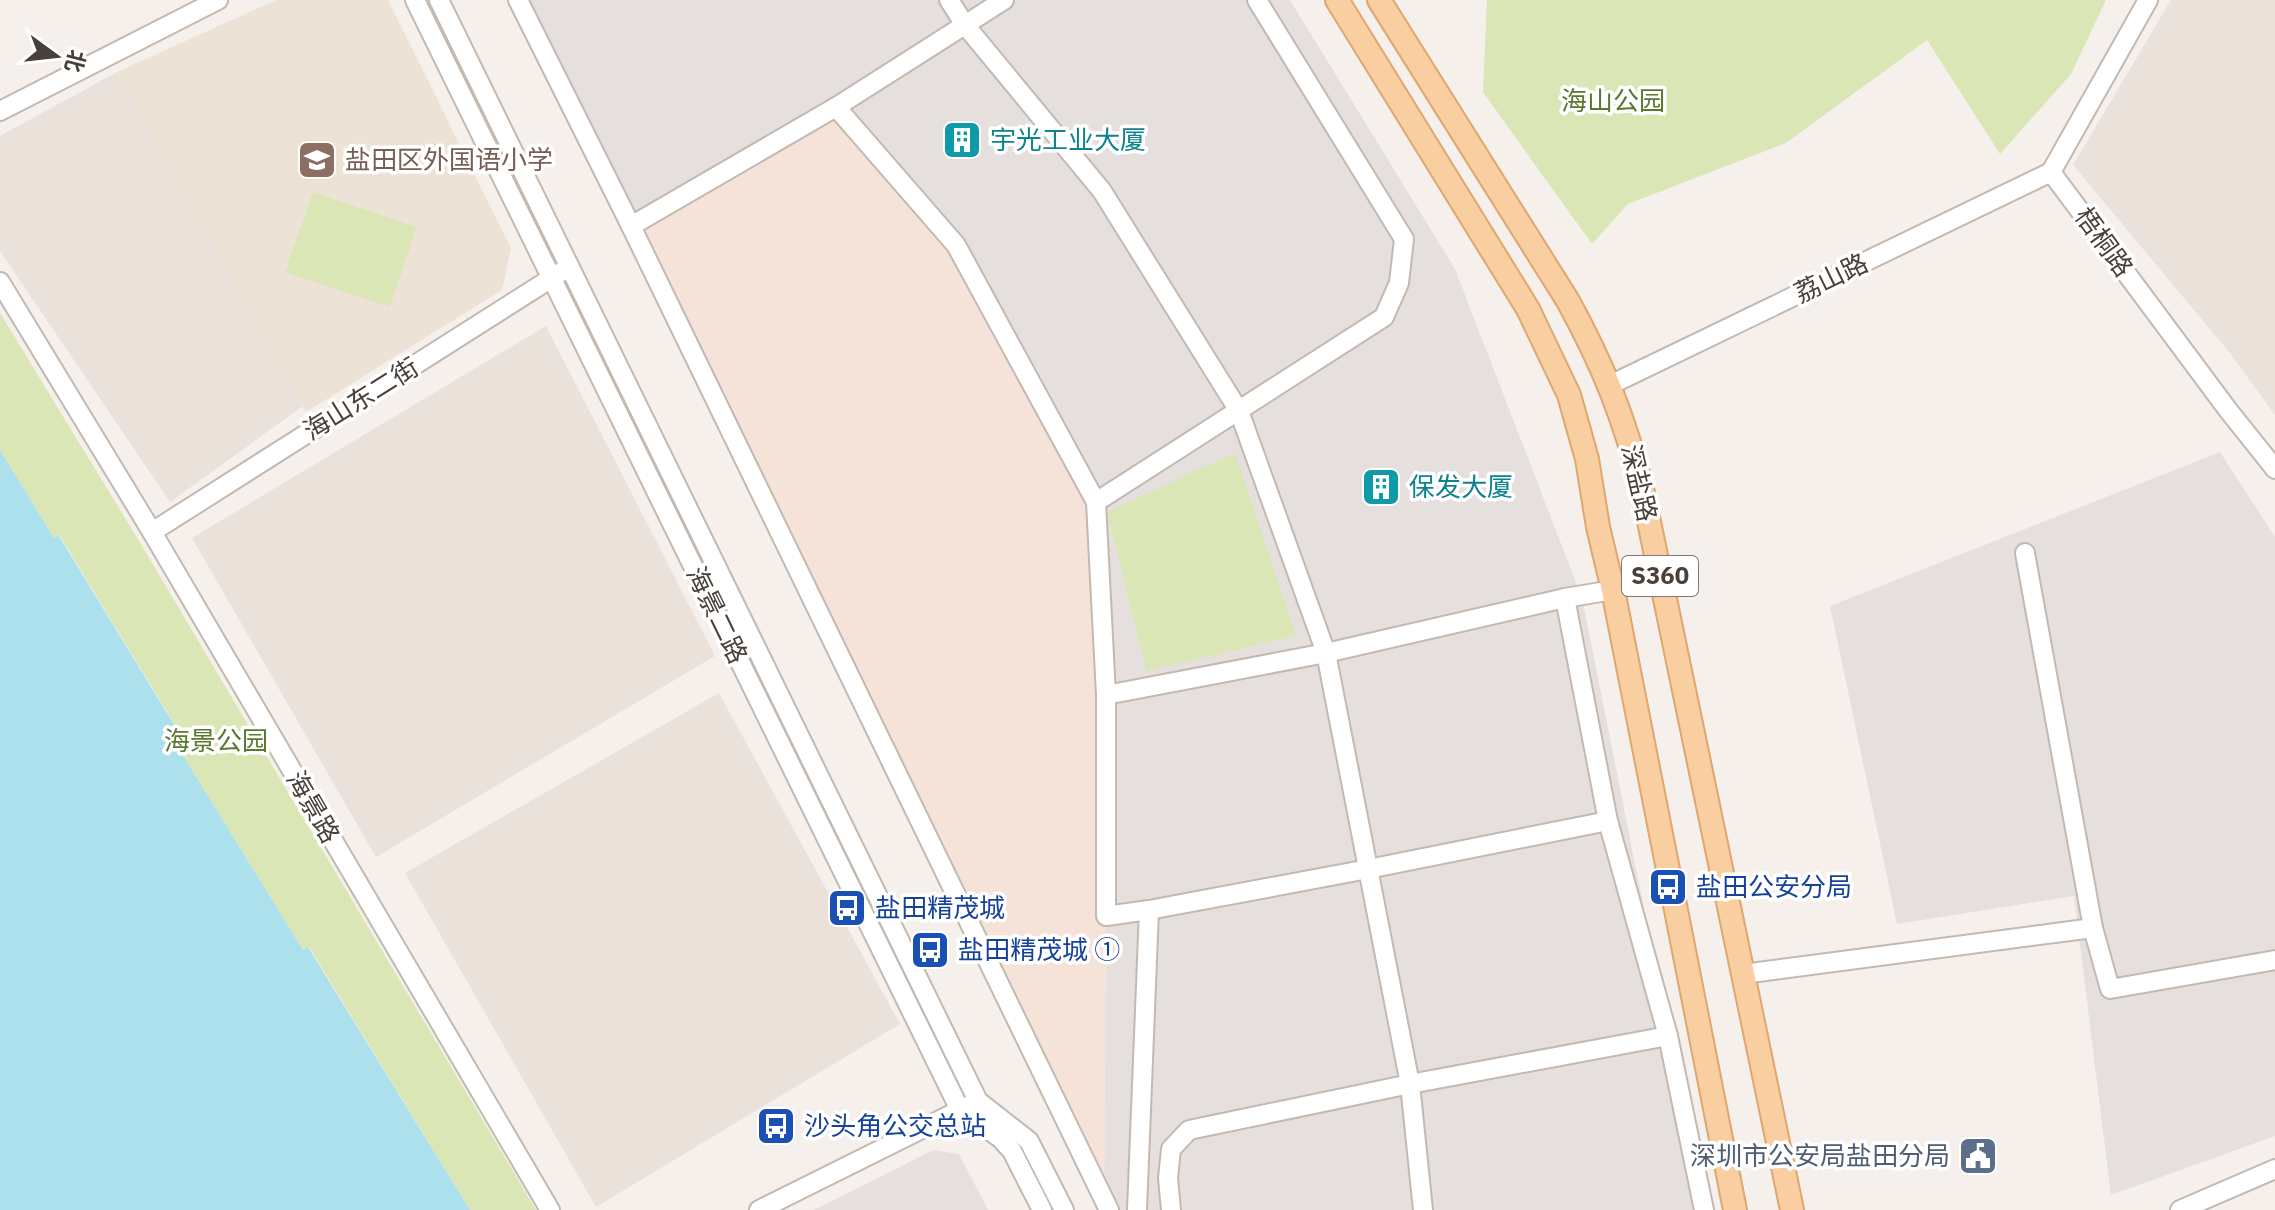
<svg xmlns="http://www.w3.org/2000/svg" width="2275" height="1210" viewBox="0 0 2275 1210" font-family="'IBM Plex Sans','Noto Sans SC',sans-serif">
<rect width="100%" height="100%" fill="#f5f0ec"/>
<!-- residential -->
<g fill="#e9e1da">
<path d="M 2171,0 L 2275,0 L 2275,415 L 2229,352 L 2073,165 Z"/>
<path d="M 117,72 L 303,406 L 170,502 L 0,251 L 0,136 Z"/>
<path d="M 546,326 L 715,656 L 376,857 L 192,538 Z"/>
<path d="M 719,693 L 900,1024 L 596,1207 L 405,873 Z"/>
</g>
<!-- commercial -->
<path fill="#f5e3d9" d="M 836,107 L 956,245 L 1096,502 L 1106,916 L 1104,1201 L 631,227 Z"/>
<!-- industrial -->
<g fill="#e5e0dd">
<path d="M 518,0 L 1290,0 L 1455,269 L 1582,598 L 1704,1210 L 1109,1210 L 1104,1201 L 1106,916 L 1096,502 L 973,274 L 836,108 L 631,226 Z"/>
<path d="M 2220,452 L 2275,537 L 2275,1136 L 2111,1195 L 2074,896 L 1897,924 L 1830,606 Z"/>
<path d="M 933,1150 L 959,1154 L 988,1210 L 814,1210 Z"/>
</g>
<!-- education -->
<path fill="#ede2d6" d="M 276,0 L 388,0 L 511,248 L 502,290 L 306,412 L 117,72 Z"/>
<!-- green -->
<g fill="#dbe6b7">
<path d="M 1487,0 L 2106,0 L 2071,74 L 2000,154 L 1927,40 L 1786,143 L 1628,204 L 1592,244 L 1483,92 Z"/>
<path d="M 313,192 L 417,227 L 390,307 L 285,272 Z"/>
<path d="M 0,313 L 139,541 L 536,1210 L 470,1210 L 309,947 L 303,950 L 174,741 L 181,735 L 60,536 L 54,538 L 0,450 Z"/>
<path d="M 1235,453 L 1296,636 L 1146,671 L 1107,512 Z"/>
</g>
<!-- water -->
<path fill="#ace0ed" d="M 0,450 L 54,538 L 59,536 L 181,736 L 174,741 L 303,950 L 308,947 L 470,1210 L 0,1210 Z"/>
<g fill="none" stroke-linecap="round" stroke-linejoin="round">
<!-- minor casing -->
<g stroke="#c3b9b1" stroke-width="22">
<g id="minor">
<path d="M 415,0 L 960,1110 L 1000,1138 L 1012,1151 L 1042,1210"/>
<path d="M 439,0 L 978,1101 L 1029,1141 L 1064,1210"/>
<path d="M 518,0 L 631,226 L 1109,1210"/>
<path d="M 949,0 L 965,25 L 1102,191 L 1239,411 L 1326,653 L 1410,1084 L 1423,1210"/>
<path d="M 2148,0 L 2051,172 L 2228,410 L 2275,469"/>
<path d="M 836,107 L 956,245 L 1096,502 L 1106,695 L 1106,916 L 1149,910 L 1368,869 L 1608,821"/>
<path d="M 0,111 L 218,0"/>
<path d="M 631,226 L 836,107 L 1004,0"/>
<path d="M 0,282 L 152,532 L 550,1210"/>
<path d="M 1610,385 L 2051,172"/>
<path d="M 1096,502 L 1384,317 L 1399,283 L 1404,239 L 1257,0"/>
<path d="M 152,532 L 561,272"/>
<path d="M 2025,553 L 2093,928 L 2110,989 L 2275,960"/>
<path d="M 1565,598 L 1608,821 L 1668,1036 L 1704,1210"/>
<path d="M 1106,695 L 1326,653 L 1565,598 L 1613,590"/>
<path d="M 1743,974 L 2093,928"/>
<path d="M 759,1210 L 968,1106"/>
<path d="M 1137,1210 L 1149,910"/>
<path d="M 1171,1210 L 1168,1178 L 1171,1149 L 1189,1130 L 1410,1084 L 1668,1036"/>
<path d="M 2180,1210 L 2275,1169"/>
</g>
</g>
<!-- major casing -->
<g stroke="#dea770" stroke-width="26">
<g id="major">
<path d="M 1337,0 L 1528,309 L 1569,395 L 1587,459 L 1598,527 L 1613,590 L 1735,1210"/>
<path d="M 1379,0 L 1568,301 C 1603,365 1624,417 1642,488 L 1792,1210"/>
</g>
</g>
<!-- minor -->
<use href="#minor" stroke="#fff" stroke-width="18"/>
<!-- major -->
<use href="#major" stroke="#f9cea0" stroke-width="22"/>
</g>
<!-- icons -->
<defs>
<g id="building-square" transform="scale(2)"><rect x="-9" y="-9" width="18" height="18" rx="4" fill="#0f9aa8" stroke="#fff"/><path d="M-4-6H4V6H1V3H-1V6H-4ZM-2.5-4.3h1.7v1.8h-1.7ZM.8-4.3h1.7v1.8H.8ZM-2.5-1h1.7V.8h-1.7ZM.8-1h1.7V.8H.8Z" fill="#fff"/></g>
<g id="school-square" transform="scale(2)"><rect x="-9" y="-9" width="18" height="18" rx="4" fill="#8d6e63" stroke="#fff"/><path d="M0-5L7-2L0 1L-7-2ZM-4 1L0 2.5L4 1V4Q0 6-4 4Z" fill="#fff"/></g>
<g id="bus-square" transform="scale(2)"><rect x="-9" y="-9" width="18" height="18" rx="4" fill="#1a4fb4" stroke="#fff"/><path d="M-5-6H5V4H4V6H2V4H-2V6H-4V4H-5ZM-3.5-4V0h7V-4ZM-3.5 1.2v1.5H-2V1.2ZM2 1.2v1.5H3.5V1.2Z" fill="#fff"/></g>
<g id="civic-square" transform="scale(2)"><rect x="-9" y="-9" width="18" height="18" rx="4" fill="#5c6f8a" stroke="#fff"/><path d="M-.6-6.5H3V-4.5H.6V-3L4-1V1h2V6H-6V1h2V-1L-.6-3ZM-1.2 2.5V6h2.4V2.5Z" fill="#fff"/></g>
</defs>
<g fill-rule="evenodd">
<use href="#building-square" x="962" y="140"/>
<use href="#school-square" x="317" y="160"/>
<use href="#building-square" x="1381" y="487"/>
<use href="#bus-square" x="1668" y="887"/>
<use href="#bus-square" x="847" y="908"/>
<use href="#bus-square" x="930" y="950"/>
<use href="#bus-square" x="776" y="1126"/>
<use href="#civic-square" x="1978" y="1156"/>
</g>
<g text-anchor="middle" stroke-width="7" stroke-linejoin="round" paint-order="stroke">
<!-- shield labels -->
<rect fill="#fff" stroke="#807974" stroke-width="2" x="1622" y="556" width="76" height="40" rx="6"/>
<g font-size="24" font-weight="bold" fill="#494039">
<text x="1660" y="584">S360</text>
</g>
<!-- park labels -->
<g font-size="26" fill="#5a792f" stroke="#fff">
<text x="1613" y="110">海山公园</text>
<text x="216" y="750">海景公园</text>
</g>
<!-- culture labels -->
<g font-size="26" fill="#0d838f" stroke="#fff" text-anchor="start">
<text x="990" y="149">宇光工业大厦</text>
<text x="1409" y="496">保发大厦</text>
</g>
<!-- education labels -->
<g font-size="26" fill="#785e54" stroke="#fff" text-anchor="start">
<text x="345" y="169">盐田区外国语小学</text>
</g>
<!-- street labels -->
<g font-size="26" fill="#494039" stroke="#fff">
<text transform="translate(2104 242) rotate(54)" y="9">梧桐路</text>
<text transform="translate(1831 278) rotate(-26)" y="9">荔山路</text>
<text transform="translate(361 399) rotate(-32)" y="9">海山东二街</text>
<text transform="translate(1639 483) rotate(77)" y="9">深盐路</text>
<text transform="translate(717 615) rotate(64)" y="9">海景二路</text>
<text transform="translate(313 807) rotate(60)" y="9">海景路</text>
</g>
<!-- transit labels -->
<g font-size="26" fill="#164399" stroke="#fff" text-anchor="start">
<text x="1696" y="896">盐田公安分局</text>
<text x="875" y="917">盐田精茂城</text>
<text x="958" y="959">盐田精茂城 ①</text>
<text x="804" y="1135">沙头角公交总站</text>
</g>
<!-- service labels -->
<g font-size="26" fill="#4e5e75" stroke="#fff" text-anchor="end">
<text x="1950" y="1165">深圳市公安局盐田分局</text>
</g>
</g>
<!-- north arrow -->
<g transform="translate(56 56) rotate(105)" stroke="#ffffff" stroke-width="6" paint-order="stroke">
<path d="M0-6L14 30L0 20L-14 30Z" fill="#494039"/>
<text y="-12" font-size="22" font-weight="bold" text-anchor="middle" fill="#494039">北</text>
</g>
</svg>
